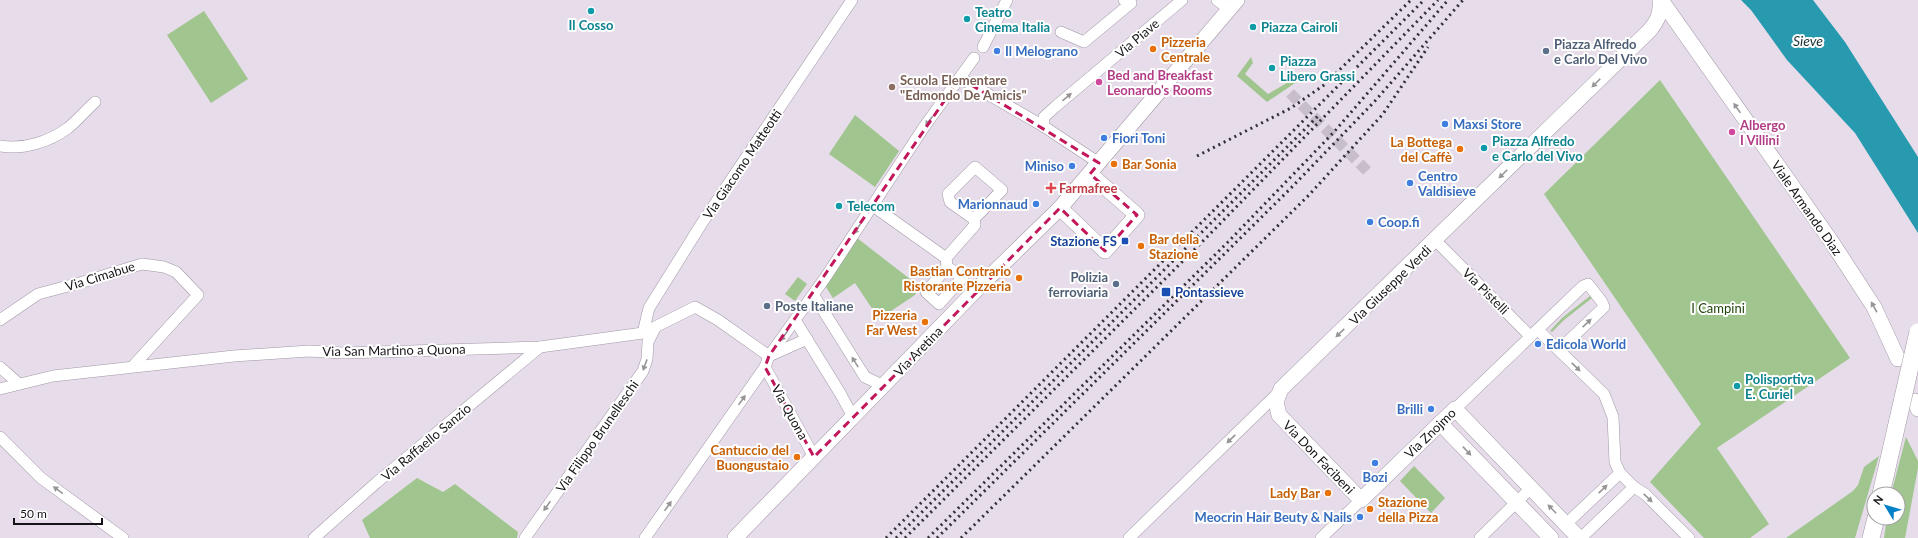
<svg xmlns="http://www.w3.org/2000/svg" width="1918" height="538" viewBox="0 0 1918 538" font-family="Lato,sans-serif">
<rect width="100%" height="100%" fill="#e6dcea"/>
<!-- green -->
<g fill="#a0c58e">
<path d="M 204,11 L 248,79 L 211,103 L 167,35 Z"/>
<path d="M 1251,57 L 1253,63 L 1245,74 L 1268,94 L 1299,76 L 1301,79 L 1267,102 L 1237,76 Z"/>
<path d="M 1660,80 L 1850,358 L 1717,448 L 1769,524 L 1750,538 L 1704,538 L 1650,482 L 1701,424 L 1544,194 Z"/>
<path d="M 855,115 L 899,151 L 875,187 L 829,154 Z"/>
<path d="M 857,238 L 919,286 L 915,295 L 879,319 L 855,283 L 833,298 L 826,287 L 827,280 Z"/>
<path d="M 798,277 L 807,284 L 795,301 L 785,294 Z"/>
<path d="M 1590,296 L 1592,298 L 1564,320 L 1552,332 L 1550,331 L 1562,318 Z"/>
<path d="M 1906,437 L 1918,461 L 1918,468 L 1905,538 L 1884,538 L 1887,518 L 1898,518 L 1898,494 L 1891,494 Z"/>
<path d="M 1879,456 L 1855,538 L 1786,538 L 1853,491 L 1858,485 L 1864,467 Z"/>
<path d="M 1414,466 L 1445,498 L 1431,513 L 1400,481 Z"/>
<path d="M 417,478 L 443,492 L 455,484 L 518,532 L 517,538 L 370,538 L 362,520 Z"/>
</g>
<!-- water -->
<path fill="#279ab0" d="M 1741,0 L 1813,0 L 1845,42 L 1918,157 L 1918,233 L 1855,133 L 1787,60 L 1751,10 Z"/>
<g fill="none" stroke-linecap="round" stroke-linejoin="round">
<!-- street-tunnel -->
<path stroke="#c7beca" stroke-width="11" stroke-dasharray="11 5.5" stroke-linecap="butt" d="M 1290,93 L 1367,171"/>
<!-- street casing -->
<g stroke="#a197a5" stroke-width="12">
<g id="street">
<path d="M 1217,0 L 1229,9"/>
<path d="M 1061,32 L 1084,42 L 1131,3 L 1124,0"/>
<path d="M 983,47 L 1007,0"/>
<path d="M 960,78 L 1043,126 L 1099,163"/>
<path d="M 1043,126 L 1044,117 L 1055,107 L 1182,0"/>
<path d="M 0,146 C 23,150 49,142 68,128 C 78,120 86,110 95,102"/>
<path d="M 873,206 L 946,258 L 975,225 L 974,219 L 950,202 L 948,194 L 975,167 L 1002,190 L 974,219"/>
<path d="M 1441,246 L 1530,336"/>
<path d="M 946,258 L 947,267 L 926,292 L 939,304 L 963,277 L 947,267"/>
<path d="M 812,296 L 816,299 L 865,377 L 884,386"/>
<path d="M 0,320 L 38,294 L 83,282 L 142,264 L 164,267 L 176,272 L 198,295 L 133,366"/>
<path d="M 795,320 L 840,393 L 853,417"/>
<path d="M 1538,330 L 1604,394 L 1613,417 L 1615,462 L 1620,473 L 1634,487 L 1645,494 L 1689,538"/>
<path d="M 643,333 L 649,308 L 702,223 L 852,0"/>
<path d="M 769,356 L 807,339"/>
<path d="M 0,367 L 19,384"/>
<path d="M 765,367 L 814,457"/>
<path d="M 0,389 L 53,376 L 234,356 L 309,351 L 343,353 L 540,347 L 643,333 L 695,307 L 718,320 L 769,356"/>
<path d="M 1455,409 L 1583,286 L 1588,284 L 1602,302 L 1604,307 L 1559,350"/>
<path d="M 0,437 L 41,478 L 123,538"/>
<path d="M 1566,524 L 1620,473"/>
<path d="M 314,538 L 376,483 L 540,347"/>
<path d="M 525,538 L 643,371 L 647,359 L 648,342 L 655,328"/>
<path d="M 645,538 L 765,367 L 769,356 L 825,278 L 924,127 L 974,58"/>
<path d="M 1129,538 L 1279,392"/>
<path d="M 1321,538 L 1361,500"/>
<path d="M 1480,538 L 1531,488"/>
<path d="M 1581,538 L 1634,487"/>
</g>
</g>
<!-- secondary casing -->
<g stroke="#a197a5" stroke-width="16">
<g id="secondary">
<path d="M 1661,0 L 1831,241 L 1874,307 L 1898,359"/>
<path d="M 1060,208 L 1105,251 L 1137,215 L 1090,174"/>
<path d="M 1915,401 L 1918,409"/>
<path d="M 1440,423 L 1551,538"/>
<path d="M 735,538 L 979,287 L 1060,208 L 1237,0"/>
<path d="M 1579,538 L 1455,409 L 1361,500 L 1279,415 L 1276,402 L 1281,389 L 1650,30 C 1658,20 1661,13 1660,0"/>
</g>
</g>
<!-- primary casing -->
<g stroke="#a197a5" stroke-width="18">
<path id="primary" d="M 1871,538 L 1876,518"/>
</g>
<!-- street -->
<use href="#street" stroke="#fff" stroke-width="11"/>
<!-- secondary -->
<use href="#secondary" stroke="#fff" stroke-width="15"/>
<!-- primary -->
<use href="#primary" stroke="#fff" stroke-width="17"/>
<!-- rail -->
<g stroke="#332f35" stroke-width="3" stroke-dasharray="2 4" stroke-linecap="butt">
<path d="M 1197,156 L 1291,108 L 1324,85 L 1411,0"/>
<path d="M 886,538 L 1424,0"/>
<path d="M 896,538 L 1319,115"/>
<path d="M 905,538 L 1207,237 L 1438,0"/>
<path d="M 928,538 L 1228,242 L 1334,132 L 1448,0"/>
<path d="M 937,538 L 1290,189 L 1375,101 L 1463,0"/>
<path d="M 961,538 L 1309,195 L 1383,114 L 1428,47"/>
</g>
<!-- primary-bridge casing -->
<g stroke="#a197a5" stroke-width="18" stroke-linecap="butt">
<path id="primary-bridge" d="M 1881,494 L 1918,332"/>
</g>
<!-- primary-bridge -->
<use href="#primary-bridge" stroke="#fff" stroke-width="17"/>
</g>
<!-- one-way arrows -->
<defs><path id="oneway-solid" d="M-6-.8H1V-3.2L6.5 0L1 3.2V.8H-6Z"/></defs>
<g fill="#979597">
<use href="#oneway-solid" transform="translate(1596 83) rotate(135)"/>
<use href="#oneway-solid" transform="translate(1067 97) rotate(-40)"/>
<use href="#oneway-solid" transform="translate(1737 108) rotate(-125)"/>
<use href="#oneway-solid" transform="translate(929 121) rotate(127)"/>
<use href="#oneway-solid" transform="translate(1503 174) rotate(135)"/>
<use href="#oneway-solid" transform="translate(857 229) rotate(124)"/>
<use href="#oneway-solid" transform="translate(1874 307) rotate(-119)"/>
<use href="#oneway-solid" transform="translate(1587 323) rotate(-43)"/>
<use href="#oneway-solid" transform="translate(1340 333) rotate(136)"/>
<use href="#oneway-solid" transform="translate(784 336) rotate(125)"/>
<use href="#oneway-solid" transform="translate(855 362) rotate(-122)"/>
<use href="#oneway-solid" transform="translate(645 365) rotate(110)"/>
<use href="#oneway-solid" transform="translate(1576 367) rotate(44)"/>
<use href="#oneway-solid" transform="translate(742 400) rotate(-55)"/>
<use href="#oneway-solid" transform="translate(1231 439) rotate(136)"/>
<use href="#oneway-solid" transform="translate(1467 451) rotate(47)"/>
<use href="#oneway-solid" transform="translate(1603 489) rotate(-44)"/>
<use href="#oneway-solid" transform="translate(58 490) rotate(-144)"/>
<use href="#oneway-solid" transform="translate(1648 498) rotate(43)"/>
<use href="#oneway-solid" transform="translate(547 506) rotate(125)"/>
<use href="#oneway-solid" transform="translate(668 506) rotate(-55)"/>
<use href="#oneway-solid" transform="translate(1552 509) rotate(-134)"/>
</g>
<!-- marked area -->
<path fill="none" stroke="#c2185b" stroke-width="3" stroke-dasharray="8 5" stroke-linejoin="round" d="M 960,78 L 1099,163 L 1090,174 L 1137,215 L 1105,251 L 1060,208 L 814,457 L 765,367 L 769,356 Z"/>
<!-- markers -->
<g fill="#0f9aa8" stroke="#fff" stroke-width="1.5">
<circle cx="591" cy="11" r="4"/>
<circle cx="967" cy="19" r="4"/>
<circle cx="1253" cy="27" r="4"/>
<circle cx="1272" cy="68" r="4"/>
<circle cx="1484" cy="148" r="4"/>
<circle cx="839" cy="206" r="4"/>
<circle cx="1737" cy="386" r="4"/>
</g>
<g fill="#e8710a" stroke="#fff" stroke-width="1.5">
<circle cx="1153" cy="49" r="4"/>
<circle cx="1460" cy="149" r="4"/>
<circle cx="1114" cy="164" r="4"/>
<circle cx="1141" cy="246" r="4"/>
<circle cx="1019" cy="278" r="4"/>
<circle cx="925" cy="322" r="4"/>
<circle cx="797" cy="457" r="4"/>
<circle cx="1328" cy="493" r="4"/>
<circle cx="1370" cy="509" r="4"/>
</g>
<g fill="#3f7fe0" stroke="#fff" stroke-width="1.5">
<circle cx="997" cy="51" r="4"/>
<circle cx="1445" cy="124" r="4"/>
<circle cx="1104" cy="138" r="4"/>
<circle cx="1072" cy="166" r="4"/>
<circle cx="1410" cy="183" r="4"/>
<circle cx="1036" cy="204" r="4"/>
<circle cx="1370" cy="222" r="4"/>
<circle cx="1538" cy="344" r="4"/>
<circle cx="1431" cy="409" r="4"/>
<circle cx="1375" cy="463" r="4"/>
<circle cx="1360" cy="517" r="4"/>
</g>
<g fill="#5c6f8a" stroke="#fff" stroke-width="1.5">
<circle cx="1546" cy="51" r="4"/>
<circle cx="1116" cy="284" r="4"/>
<circle cx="767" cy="306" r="4"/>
</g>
<g fill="#d1479c" stroke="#fff" stroke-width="1.5">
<circle cx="1099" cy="82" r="4"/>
<circle cx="1732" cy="132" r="4"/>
</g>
<circle fill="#8d6e63" stroke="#fff" stroke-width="1.5" cx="892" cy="87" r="4"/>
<path fill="#e0444e" stroke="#fff" stroke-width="1.5" d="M1049 182h4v4h4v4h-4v4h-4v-4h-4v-4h4z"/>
<g fill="#1a4fb4" stroke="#fff" stroke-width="1.5">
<rect x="1121" y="237" width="8" height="8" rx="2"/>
<rect x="1161" y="287" width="10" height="10" rx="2"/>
</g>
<g text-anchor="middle" stroke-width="4" stroke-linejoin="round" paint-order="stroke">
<!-- culture labels -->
<g font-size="13" font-weight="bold" fill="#0d838f" stroke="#fff" text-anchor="start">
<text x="975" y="17">Teatro<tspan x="975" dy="15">Cinema Italia</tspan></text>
<text x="591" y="30" text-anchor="middle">Il Cosso</text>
<text x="1261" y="32">Piazza Cairoli</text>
<text x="1280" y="66">Piazza<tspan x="1280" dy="15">Libero Grassi</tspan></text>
<text x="1492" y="146">Piazza Alfredo<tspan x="1492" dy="15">e Carlo del Vivo</tspan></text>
<text x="847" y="211">Telecom</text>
<text x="1745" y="384">Polisportiva<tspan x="1745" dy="15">E. Curiel</tspan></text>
</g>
<!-- street labels -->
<g font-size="13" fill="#171418" stroke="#fff">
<text transform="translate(1137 38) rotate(-40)" y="5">Via Piave</text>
<text transform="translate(742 164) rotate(-56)" y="5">Via Giacomo Matteotti</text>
<text transform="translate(1807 208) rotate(55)" y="5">Viale Armando Diaz</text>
<text transform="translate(100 276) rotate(-17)" y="5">Via Cimabue</text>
<text transform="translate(1390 285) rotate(-44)" y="5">Via Giuseppe Verdi</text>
<text transform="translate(1486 291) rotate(45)" y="5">Via Pistelli</text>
<text transform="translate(394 350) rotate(-1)" y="5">Via San Martino a Quona</text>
<text transform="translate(918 351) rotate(-46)" y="5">Via Aretina</text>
<text transform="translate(790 412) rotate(61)" y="5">Via Quona</text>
<text transform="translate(1430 433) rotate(-44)" y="5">Via Znojmo</text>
<text transform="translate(597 436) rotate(-55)" y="5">Via Filippo Brunelleschi</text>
<text transform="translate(426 442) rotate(-40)" y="5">Via Raffaello Sanzio</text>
<text transform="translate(1319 457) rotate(46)" y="5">Via Don Facibeni</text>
</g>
<!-- food labels -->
<g font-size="13" font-weight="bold" fill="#c56008" stroke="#fff" text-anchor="end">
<text x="1161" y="47" text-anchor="start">Pizzeria<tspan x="1161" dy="15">Centrale</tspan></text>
<text x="1452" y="147">La Bottega<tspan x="1452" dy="15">del Caffè</tspan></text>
<text x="1122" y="169" text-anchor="start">Bar Sonia</text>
<text x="1149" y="244" text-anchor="start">Bar della<tspan x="1149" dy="15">Stazione</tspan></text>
<text x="1011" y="276">Bastian Contrario<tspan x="1011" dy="15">Ristorante Pizzeria</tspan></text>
<text x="917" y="320">Pizzeria<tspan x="917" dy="15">Far West</tspan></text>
<text x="789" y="455">Cantuccio del<tspan x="789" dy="15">Buongustaio</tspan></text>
<text x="1320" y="498">Lady Bar</text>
<text x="1378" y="507" text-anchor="start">Stazione<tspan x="1378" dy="15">della Pizza</tspan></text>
</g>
<!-- service labels -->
<g font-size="13" font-weight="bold" fill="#4e5e75" stroke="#fff" text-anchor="start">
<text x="1554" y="49">Piazza Alfredo<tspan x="1554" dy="15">e Carlo Del Vivo</tspan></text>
<text x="1108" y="282" text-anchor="end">Polizia<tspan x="1108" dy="15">ferroviaria</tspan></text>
<text x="775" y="311">Poste Italiane</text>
</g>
<!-- shop labels -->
<g font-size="13" font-weight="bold" fill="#366cbe" stroke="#fff" text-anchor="start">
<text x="1005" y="56">Il Melograno</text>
<text x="1453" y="129">Maxsi Store</text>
<text x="1112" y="143">Fiori Toni</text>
<text x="1064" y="171" text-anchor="end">Miniso</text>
<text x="1418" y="181">Centro<tspan x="1418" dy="15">Valdisieve</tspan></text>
<text x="1028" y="209" text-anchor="end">Marionnaud</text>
<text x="1378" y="227">Coop.fi</text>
<text x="1546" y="349">Edicola World</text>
<text x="1423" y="414" text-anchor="end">Brilli</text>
<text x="1375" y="482" text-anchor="middle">Bozi</text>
<text x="1352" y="522" text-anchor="end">Meocrin Hair Beuty &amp; Nails</text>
</g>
<!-- hotel labels -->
<g font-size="13" font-weight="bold" fill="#b23c85" stroke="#fff" text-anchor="start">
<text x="1107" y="80">Bed and Breakfast<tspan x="1107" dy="15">Leonardo's Rooms</tspan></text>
<text x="1740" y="130">Albergo<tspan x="1740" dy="15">I Villini</tspan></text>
</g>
<!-- education labels -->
<g font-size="13" font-weight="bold" fill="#785e54" stroke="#fff" text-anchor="start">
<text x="900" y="85">Scuola Elementare<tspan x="900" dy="15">"Edmondo De Amicis"</tspan></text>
</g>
<!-- health labels -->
<g font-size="13" font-weight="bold" fill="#be3a42" stroke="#fff" text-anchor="start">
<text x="1059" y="193">Farmafree</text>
</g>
<!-- transit labels -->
<g font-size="13" font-weight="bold" fill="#164399" stroke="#fff" text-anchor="end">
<text x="1117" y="246">Stazione FS</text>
<text x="1175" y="297" text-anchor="start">Pontassieve</text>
</g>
<!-- park labels -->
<g font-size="13" fill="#21450a" stroke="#fff">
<text x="1718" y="313">I Campini</text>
</g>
<!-- water labels -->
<g font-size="14" font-style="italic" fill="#183035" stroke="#fff">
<text x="1808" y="46">Sieve</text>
</g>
</g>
<!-- north arrow -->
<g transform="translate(1886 506) rotate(308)"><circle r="19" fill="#ffffff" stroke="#a2a1a3"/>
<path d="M0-3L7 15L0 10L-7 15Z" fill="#0281c9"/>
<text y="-6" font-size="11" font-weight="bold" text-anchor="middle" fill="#171418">N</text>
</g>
<!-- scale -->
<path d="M14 518v6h88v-6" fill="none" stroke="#171418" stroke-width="2"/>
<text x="20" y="518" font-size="12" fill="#171418" stroke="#ffffff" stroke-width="3" paint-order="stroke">50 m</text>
</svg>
